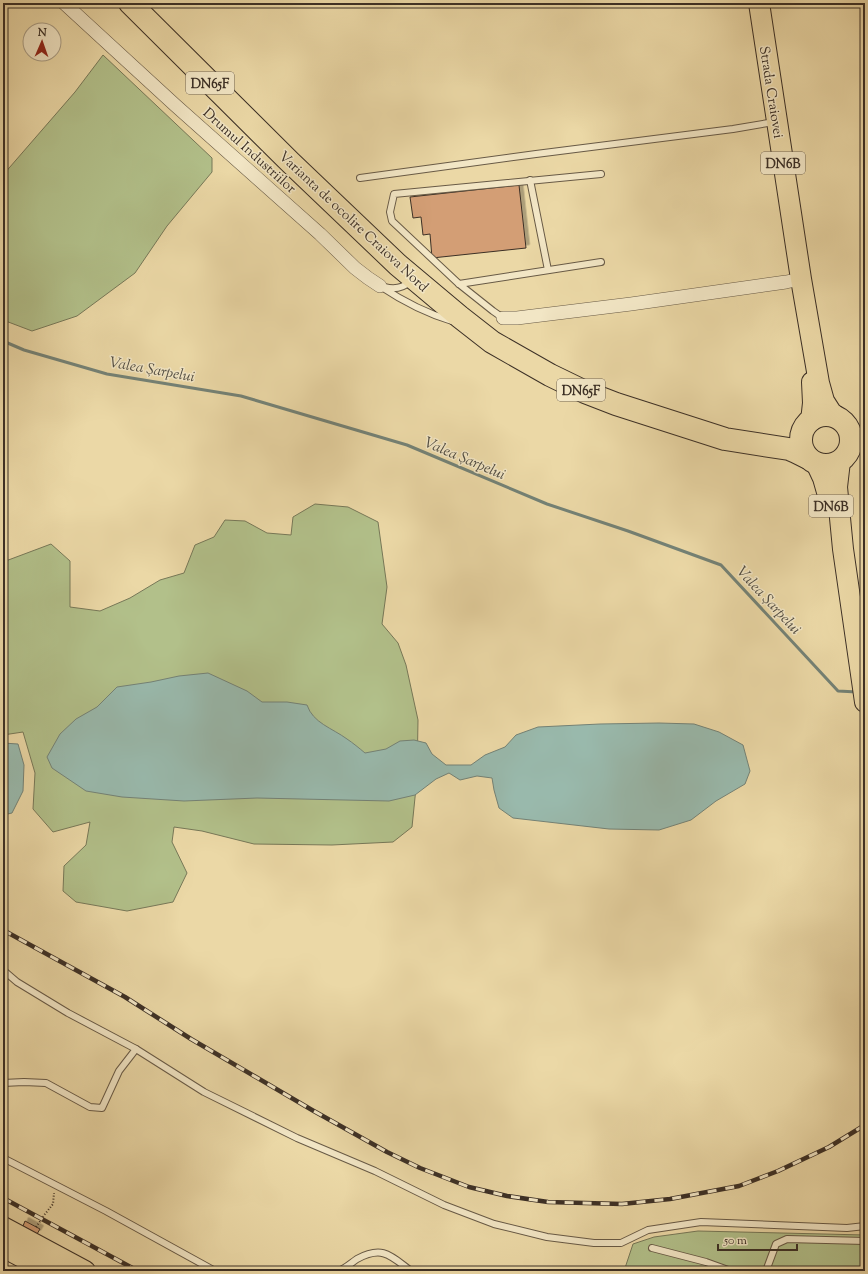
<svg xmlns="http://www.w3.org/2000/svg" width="868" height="1274" viewBox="0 0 868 1274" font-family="'Sorts Mill Goudy',serif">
<defs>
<filter id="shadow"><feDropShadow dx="3.5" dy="-3.5" stdDeviation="0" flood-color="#0004"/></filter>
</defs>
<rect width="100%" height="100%" fill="#ebd8a6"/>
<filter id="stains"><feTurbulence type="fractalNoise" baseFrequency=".005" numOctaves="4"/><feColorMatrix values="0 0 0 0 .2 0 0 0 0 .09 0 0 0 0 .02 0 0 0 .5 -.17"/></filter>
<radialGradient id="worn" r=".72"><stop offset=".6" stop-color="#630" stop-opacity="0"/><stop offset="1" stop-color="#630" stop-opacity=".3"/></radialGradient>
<!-- green -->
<g fill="#b2c08a" stroke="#777858">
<path d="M 103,55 L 212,158 L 212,172 L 167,226 L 135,273 L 77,316 L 32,331 L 3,320 L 3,175 L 75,92 Z"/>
<path d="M 315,504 L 348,507 L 378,522 L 387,587 L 382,624 L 398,643 L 406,665 L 418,720 L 417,778 L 412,827 L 393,842 L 332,845 L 254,844 L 202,831 L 174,827 L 172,842 L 187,873 L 173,902 L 127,911 L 76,902 L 63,891 L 64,866 L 86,845 L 90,822 L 53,832 L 33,809 L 35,773 L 23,732 L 3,735 L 3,562 L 51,544 L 70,561 L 70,607 L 100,611 L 130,598 L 160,580 L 184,573 L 195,545 L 214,537 L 225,520 L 245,521 L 267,533 L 291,535 L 293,517 Z"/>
<path d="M 698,1231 L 865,1235 L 865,1271 L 624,1271 L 633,1244 L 654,1237 Z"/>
</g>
<!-- water -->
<g fill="#99b9ac" stroke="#748276">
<path d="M 208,673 L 247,691 L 262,702 L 287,702 L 307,705 C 313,723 332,728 347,739 C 353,743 359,748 365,753 L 386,749 L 400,741 L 414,740 L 426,743 L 432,754 L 446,765 L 471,765 L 485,755 L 505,747 L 516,735 L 538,727 L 600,724 L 659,723 L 694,724 L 719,732 L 743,745 L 750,771 L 745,784 L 716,801 L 691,820 L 659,830 L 609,829 L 513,818 L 499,808 L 494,790 L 492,778 L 477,776 L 460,780 L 449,773 L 436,779 L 415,795 L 389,801 L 257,798 L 184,801 L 122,797 L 86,791 L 52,768 L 47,757 L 60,734 L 76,719 L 97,707 L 117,687 L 151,682 L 179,676 Z"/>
<path d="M 3,743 L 18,744 L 24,765 L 23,791 L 12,813 L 3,815 Z"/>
</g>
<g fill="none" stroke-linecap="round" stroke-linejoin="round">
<!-- stream -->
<path stroke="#748276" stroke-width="3" d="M 3,341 L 24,350 L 107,374 L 241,396 L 407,445 L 547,504 L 628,531 L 721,565 L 838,691 L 857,692"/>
</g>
<!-- building -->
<g fill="#d39e75" stroke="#3c3026" filter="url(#shadow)">
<path d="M 519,185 L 526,248 L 432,258 L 430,234 L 423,235 L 421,217 L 413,218 L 410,197 Z"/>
<path d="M 25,1221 L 40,1229 L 37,1234 L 23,1226 Z"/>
</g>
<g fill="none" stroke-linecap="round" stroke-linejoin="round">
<!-- lane casing -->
<g stroke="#685a46" stroke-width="8">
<g id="lane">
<path d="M 360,178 L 536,154 L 733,129 L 774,122"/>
<path d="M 530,180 L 548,270"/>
<path d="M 459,284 L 601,262"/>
<path d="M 380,286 C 404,302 425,313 452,321"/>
<path d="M 385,287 C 395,290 403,288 411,281"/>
<path d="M 503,318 L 493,311 L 459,284 L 392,221 L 390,212 L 394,194 L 601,174"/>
<path d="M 3,970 L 17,982 L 68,1013 L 136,1049 L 204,1092 L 297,1138 L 375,1171 L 444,1205 L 494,1224 L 547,1237 L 594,1243 L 621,1243 L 648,1230 L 701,1222 L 847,1228 L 865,1226"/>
<path d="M 3,1083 L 24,1082 L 46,1083 L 90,1107 L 102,1108 L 119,1071 L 136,1049"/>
<path d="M 3,1158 L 106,1211 L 215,1271"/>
<path d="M 652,1248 L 706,1262 L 731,1271"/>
<path d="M 338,1271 C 345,1269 351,1263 357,1259 C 383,1245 391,1256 411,1271"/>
<path d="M 766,1271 L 776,1244 L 787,1239 L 865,1241"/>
</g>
</g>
<!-- street casing -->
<g stroke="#685a46" stroke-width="14">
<g id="street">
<path d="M 64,3 L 175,105 L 320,234 L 355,268 L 368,278 L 380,286"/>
<path d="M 503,318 L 517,318 L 631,304 L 786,282 L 801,279"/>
</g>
</g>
<!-- primary casing -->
<g stroke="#3c3026" stroke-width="22">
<g id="primary">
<path d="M 759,3 L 801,279 L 819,383 L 824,401 L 831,412 L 838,418"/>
<path d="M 811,421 L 813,403 L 812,382"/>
<path d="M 840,461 L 837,487 L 843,549 L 865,702"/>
<path d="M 816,463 L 823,478 L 831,506"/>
<path d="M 3,1227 L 85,1271"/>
<path d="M 3,1247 L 48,1271"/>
</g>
</g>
<!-- highway casing -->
<g stroke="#3c3026" stroke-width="24">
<g id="highway">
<path d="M 130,3 L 290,162 L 398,265 L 460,317 L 492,342 L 550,375 L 585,392 L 616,404 L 725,439 L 789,449 L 796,452 L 808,458"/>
<circle cx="826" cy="440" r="25"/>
</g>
</g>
<!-- path -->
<path stroke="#3c3026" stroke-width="2" stroke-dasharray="1 2" stroke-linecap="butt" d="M 36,1227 L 45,1214 L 53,1204 L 54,1193"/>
<!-- lane -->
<use href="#lane" stroke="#f2e6c5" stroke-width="6"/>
<!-- street -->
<use href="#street" stroke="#f2e6c5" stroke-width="13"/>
<!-- primary -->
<use href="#primary" stroke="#ebd8a6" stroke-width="20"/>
<!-- highway -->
<use href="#highway" stroke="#ebd8a6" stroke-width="22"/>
<!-- rail casing -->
<g stroke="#3c3026" stroke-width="4.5">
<g id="rail">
<path d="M 3,930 L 125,997 L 191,1039 L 312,1110 L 387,1152 L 420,1168 L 469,1187 L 507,1196 L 548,1202 L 622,1204 L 670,1199 L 739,1186 L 778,1171 L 829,1147 L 865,1125"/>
<path d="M 3,1198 L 138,1271"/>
</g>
</g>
<!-- rail -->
<use href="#rail" stroke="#f2e6c5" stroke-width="3" stroke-dasharray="9" stroke-linecap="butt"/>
</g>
<g text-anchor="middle" stroke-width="3" stroke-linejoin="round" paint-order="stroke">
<!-- shield labels -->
<g fill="#f2e6c5" stroke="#736756" stroke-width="1">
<rect x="186" y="72" width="48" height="22" rx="3"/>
<rect x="761" y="152" width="44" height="22" rx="3"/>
<rect x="557" y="379" width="48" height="22" rx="3"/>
<rect x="809" y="495" width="44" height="22" rx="3"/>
</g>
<g font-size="13" font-weight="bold" fill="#3c3026">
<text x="210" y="88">DN65F</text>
<text x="783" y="168">DN6B</text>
<text x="581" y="395">DN65F</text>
<text x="831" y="511">DN6B</text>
</g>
<!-- street labels -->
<g font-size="14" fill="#3c3026" stroke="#f2e6c5">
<text transform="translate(772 92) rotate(81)" y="5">Strada Craiovei</text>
<text transform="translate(250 150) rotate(42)" y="5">Drumul Industriilor</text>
<text transform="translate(354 221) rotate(43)" y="5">Varianta de ocolire Craiova Nord</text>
</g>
<!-- water labels -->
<g font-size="15" font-style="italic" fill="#4f4b41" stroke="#f2e6c5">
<text transform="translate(152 369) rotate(10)" y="5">Valea Șarpelui</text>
<text transform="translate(465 458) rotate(23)" y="5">Valea Șarpelui</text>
<text transform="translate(769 600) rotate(47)" y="5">Valea Șarpelui</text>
</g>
</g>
<!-- margin -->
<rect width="868" height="1274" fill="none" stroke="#ebd8a6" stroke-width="16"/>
<rect x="4" y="4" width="860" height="1266" fill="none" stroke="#3c3026" stroke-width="2"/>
<rect x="8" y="8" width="852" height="1258" fill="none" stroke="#3c3026"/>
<!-- north arrow -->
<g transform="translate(42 42) rotate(2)"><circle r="19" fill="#f2e6c5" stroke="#a99d85"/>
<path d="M0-3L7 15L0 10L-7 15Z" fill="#8f2418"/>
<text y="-6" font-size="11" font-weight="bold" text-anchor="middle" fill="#3c3026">N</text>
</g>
<!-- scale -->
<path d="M718 1244v6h79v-6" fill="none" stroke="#3c3026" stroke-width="2"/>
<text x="724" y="1244" font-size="12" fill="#3c3026" stroke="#f2e6c5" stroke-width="3" paint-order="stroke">50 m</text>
<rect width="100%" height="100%" filter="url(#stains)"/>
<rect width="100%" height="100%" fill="url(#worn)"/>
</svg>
